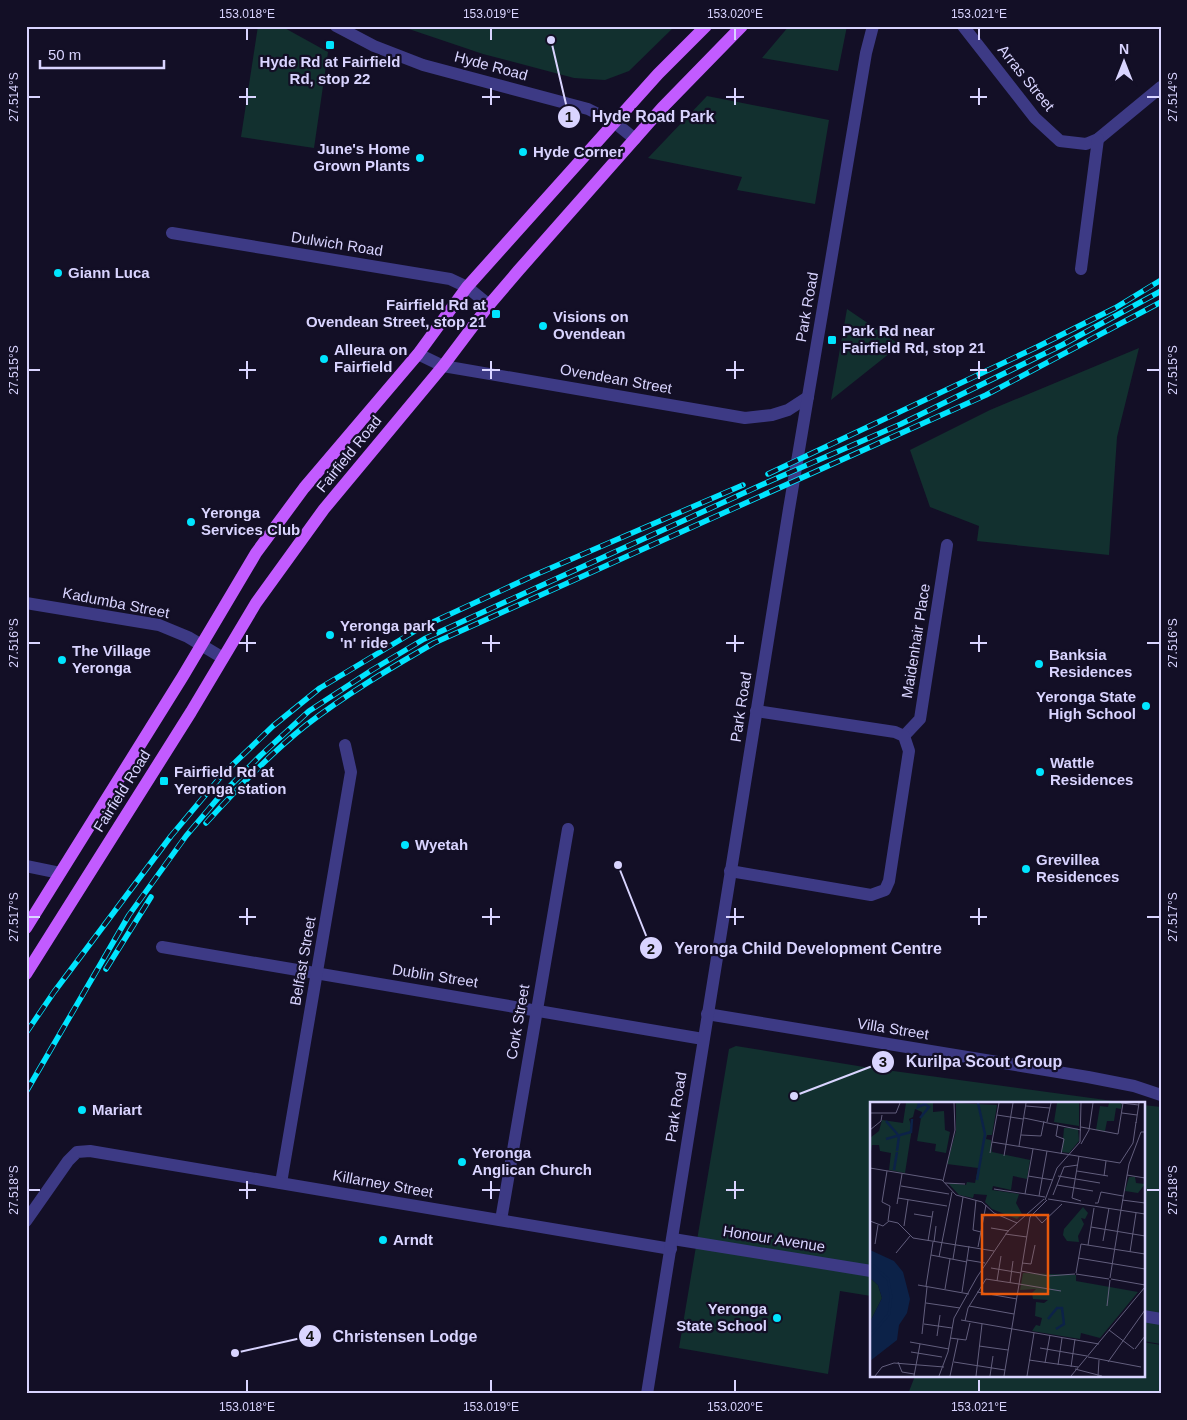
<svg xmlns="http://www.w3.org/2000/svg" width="1187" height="1420" viewBox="0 0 1187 1420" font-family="Helvetica,sans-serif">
<rect width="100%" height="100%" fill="#130f26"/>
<!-- green -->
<g fill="#12302f">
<path d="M 258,26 L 281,26 L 328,52 L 314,148 L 241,137 Z"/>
<path d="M 400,26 L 675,26 L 629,71 L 605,80 L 574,78 L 483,54 Z"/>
<path d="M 789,26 L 847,26 L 838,71 L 762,58 Z"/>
<path d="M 707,96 L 829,120 L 815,204 L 737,190 L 742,177 L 648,158 Z"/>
<path d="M 847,309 L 900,345 L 831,400 Z"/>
<path d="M 1139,348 L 1117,437 L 1109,555 L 977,541 L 979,526 L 930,507 L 910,450 L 990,410 Z"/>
<path d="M 736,1046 L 864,1067 L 1135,1104 L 871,1104 L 871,1296 L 840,1291 L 828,1374 L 679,1348 L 729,1049 Z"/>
<path d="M 1143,1105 L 1161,1107 L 1161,1344 L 1143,1341 Z"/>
<path d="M 1143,1342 L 1161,1345 L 1161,1394 L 908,1394 L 915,1376 L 1143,1376 Z"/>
</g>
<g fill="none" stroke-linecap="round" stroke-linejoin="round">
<!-- minor -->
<g stroke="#3d3a85" stroke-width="12">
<path d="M 336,26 L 374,46 L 423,65 L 588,109 L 614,122 L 635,139"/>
<path d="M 963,26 L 1035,118 L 1060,141 L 1086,144 L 1098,139 L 1161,87"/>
<path d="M 172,233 L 450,279 L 467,287 L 489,305"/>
<path d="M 1081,269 L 1098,139"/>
<path d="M 418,354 L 443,366 L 745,418 L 772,415 L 788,410 L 808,397"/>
<path d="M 26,603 L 159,625 L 188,637 L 223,658"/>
<path d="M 904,736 L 920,719 L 947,545"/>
<path d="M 26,866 L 60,873"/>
<path d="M 730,871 L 871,895 L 885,890 L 889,881 L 909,751 L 904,736 L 895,732 L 756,711"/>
<path d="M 162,947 L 703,1039"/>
<path d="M 707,1014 L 1088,1077 L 1134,1086 L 1161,1095"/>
<path d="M 281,1183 L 351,772 L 345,745"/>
<path d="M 501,1220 L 568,829"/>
<path d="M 26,1221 L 68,1161 L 77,1152 L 90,1151 L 671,1249"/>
<path d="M 673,1239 L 871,1271"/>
<path d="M 1143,1316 L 1161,1319"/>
<path d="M 647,1394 L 789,509 L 866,53 L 873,26"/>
</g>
<!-- major -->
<g stroke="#c25bff" stroke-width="12">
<path d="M 26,928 L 183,676 L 256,553 L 304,488 L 418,354 L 467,287 L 658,74 L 706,26"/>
<path d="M 26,974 L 191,712 L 256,603 L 324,509 L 443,366 L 489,305 L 518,271 L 662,108 L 742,26"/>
</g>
<!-- rail casing -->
<g stroke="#00e5ff" stroke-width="5.5">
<g id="rail">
<path d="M 768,474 L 1037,347 L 1115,308 L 1161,280"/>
<path d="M 206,823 C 237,789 269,755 305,726 C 345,695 389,669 434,643 L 986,395 L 1161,302"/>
<path d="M 106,969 L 151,897"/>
<path d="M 26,1033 L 54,992 L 171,836 L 223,774 L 273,726 L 320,688 L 420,628 L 537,574 L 743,485"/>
<path d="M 26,1092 L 129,915 L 186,836 L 219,797 L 261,755 L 309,711 L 372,670 L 424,639 L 768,482 L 901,424 L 1062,345 L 1161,291"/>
</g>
</g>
<!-- rail -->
<use href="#rail" stroke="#130f26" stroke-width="4" stroke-dasharray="11" stroke-linecap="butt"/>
</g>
<!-- ticks -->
<path fill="none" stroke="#d9d4ff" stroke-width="2" d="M 247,28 L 247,40M 491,28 L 491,40M 735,28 L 735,40M 979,28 L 979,40M 247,88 L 247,105M 491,88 L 491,105M 735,88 L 735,105M 979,88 L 979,105M 28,97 L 40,97M 239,97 L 256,97M 482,97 L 500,97M 726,97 L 744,97M 970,97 L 987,97M 1147,97 L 1160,97M 247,361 L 247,379M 491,361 L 491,379M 735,361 L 735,379M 979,361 L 979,379M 28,370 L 40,370M 239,370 L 256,370M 482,370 L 500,370M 726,370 L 744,370M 970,370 L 987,370M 1147,370 L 1160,370M 247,635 L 247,652M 491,635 L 491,652M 735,635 L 735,652M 979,635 L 979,652M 28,643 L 40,643M 239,643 L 256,643M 482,643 L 500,643M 726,643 L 744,643M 970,643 L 987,643M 1147,643 L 1160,643M 247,908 L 247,925M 491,908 L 491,925M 735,908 L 735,925M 979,908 L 979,925M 28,917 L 40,917M 239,917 L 256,917M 482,917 L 500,917M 726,917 L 744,917M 970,917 L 987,917M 1147,917 L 1160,917M 247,1181 L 247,1199M 491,1181 L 491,1199M 735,1181 L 735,1199M 28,1190 L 40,1190M 239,1190 L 256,1190M 482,1190 L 500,1190M 726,1190 L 744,1190M 1147,1190 L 1160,1190M 247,1380 L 247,1392M 491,1380 L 491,1392M 735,1380 L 735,1392M 979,1380 L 979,1392"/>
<!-- markers -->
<g fill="#00e5ff" stroke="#130f26" stroke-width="2">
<rect x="325" y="40" width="10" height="10" rx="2.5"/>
<circle cx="523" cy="152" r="5"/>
<circle cx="420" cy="158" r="5"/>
<circle cx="58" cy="273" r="5"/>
<rect x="491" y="309" width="10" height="10" rx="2.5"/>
<circle cx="543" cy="326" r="5"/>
<rect x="827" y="335" width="10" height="10" rx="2.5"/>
<circle cx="324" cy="359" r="5"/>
<circle cx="191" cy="522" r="5"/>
<circle cx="330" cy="635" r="5"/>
<circle cx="62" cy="660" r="5"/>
<circle cx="1039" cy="664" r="5"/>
<circle cx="1146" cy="706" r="5"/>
<circle cx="1040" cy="772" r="5"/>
<rect x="159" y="776" width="10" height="10" rx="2.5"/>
<circle cx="405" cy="845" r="5"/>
<circle cx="1026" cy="869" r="5"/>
<circle cx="82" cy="1110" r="5"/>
<circle cx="462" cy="1162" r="5"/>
<circle cx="383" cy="1240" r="5"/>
<circle cx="777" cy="1318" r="5"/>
</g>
<g text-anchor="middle" stroke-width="4.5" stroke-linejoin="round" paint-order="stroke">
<!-- poi labels -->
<g font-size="15" font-weight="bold" fill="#d9d4ff" stroke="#130f26" text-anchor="start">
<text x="330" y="67" text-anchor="middle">Hyde Rd at Fairfield<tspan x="330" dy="17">Rd, stop 22</tspan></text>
<text x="410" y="154" text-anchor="end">June's Home<tspan x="410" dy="17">Grown Plants</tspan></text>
<text x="533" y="157">Hyde Corner</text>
<text x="68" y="278">Giann Luca</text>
<text x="486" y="310" text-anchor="end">Fairfield Rd at<tspan x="486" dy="17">Ovendean Street, stop 21</tspan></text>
<text x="553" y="322">Visions on<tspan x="553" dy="17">Ovendean</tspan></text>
<text x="842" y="336">Park Rd near<tspan x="842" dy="17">Fairfield Rd, stop 21</tspan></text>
<text x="334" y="355">Alleura on<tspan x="334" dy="17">Fairfield</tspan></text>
<text x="201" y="518">Yeronga<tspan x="201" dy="17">Services Club</tspan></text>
<text x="340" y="631">Yeronga park<tspan x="340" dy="17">'n' ride</tspan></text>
<text x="72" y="656">The Village<tspan x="72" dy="17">Yeronga</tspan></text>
<text x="1049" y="660">Banksia<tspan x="1049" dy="17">Residences</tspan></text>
<text x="1136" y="702" text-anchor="end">Yeronga State<tspan x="1136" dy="17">High School</tspan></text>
<text x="1050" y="768">Wattle<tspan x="1050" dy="17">Residences</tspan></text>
<text x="174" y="777">Fairfield Rd at<tspan x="174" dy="17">Yeronga station</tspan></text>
<text x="415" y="850">Wyetah</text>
<text x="1036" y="865">Grevillea<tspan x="1036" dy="17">Residences</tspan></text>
<text x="92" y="1115">Mariart</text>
<text x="472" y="1158">Yeronga<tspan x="472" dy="17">Anglican Church</tspan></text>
<text x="393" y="1245">Arndt</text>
<text x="767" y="1314" text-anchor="end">Yeronga<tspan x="767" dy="17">State School</tspan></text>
</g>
<!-- street labels -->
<g font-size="15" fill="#d9d4ff" stroke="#130f26">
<text transform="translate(491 66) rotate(15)" y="5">Hyde Road</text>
<text transform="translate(1026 78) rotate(51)" y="5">Arras Street</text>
<text transform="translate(337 244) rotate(9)" y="5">Dulwich Road</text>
<text transform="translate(807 307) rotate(-80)" y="5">Park Road</text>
<text transform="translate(616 379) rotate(10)" y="5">Ovendean Street</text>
<text transform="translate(349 454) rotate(-51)" y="5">Fairfield Road</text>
<text transform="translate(116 603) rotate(11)" y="5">Kadumba Street</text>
<text transform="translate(916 641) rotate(-81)" y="5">Maidenhair Place</text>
<text transform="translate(741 707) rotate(-81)" y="5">Park Road</text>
<text transform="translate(122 791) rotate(-58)" y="5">Fairfield Road</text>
<text transform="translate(303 961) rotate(-80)" y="5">Belfast Street</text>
<text transform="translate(435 976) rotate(9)" y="5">Dublin Street</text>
<text transform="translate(518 1022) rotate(-80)" y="5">Cork Street</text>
<text transform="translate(893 1029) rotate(9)" y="5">Villa Street</text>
<text transform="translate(676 1107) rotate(-81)" y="5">Park Road</text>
<text transform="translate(383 1184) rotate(10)" y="5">Killarney Street</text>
<text transform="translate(774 1239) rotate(9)" y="5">Honour Avenue</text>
</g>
</g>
<!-- overview -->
<g transform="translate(870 1102)">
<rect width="275" height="275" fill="#130f26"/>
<path d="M 36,1 L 63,1 L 63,10 L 74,9 L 75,28 L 80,30 L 76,51 L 65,49 L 66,42 L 47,39 L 52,10 L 45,7 L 43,15 L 39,17 L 42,26 L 35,71 L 19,68 L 21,51 L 10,49 L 9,43 L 2,43 L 0,56 L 0,36 L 9,29 L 12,18 L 33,21 ZM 86,1 L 127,3 L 122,33 L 117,33 L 116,37 L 121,38 L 122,50 L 160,58 L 157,77 L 143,74 L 141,88 L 123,84 L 122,88 L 149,92 L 146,101 L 152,112 L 147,117 L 122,107 L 115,100 L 117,93 L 104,92 L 103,96 L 89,93 L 78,81 L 96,83 L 97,80 L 105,81 L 108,66 L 77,62 L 86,29 ZM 187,1 L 209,1 L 209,24 L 184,20 ZM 239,1 L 252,1 L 251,7 L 246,6 L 244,19 L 237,19 L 235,29 L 226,28 L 230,4 L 238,5 ZM 194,26 L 208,26 L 209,39 L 199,51 L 192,50 ZM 259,75 L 265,75 L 266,81 L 275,82 L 268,91 L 255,89 ZM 213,105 L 218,111 L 215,117 L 211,116 L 214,122 L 208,134 L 209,140 L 197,139 L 193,133 L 194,127 ZM 153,171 L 206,173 L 206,179 L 268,190 L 230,236 L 211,231 L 210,237 L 162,229 L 166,223 L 170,224 L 172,216 L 165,214 L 166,200 L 174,201 L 178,198 L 163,197 L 162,191 L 166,187 L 150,188 ZM 0,176 L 8,183 L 12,196 L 0,220 Z" fill="#12302f"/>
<path d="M 0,148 L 24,159 L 33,170 L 40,197 L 37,211 L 29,223 L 27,238 L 0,259 L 0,220 L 12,196 L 8,183 L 0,176 Z" fill="#0c2248"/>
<path fill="none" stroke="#0c2248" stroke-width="2.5" d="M 49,1 L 48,5 L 55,2 L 59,5 L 50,16M 16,19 L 29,34M 16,37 L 41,30 L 42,17M 27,49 L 29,34M 24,68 L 27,50M 107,78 L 115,32 L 108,1M 0,161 L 18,177 L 21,194 L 19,212 L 0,234M 178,217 L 187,206 L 192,206 L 194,222 L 186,227"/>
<path fill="none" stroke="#625e7d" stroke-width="1" d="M 251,1 L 269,3M 156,4 L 180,6M 0,11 L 26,11 L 30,1M 252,11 L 267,13M 127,13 L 153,17M 154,16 L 211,28M 177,20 L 181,1M 266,21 L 269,1M 188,22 L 186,34 L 194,37 L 191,52M 211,25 L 248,32 L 253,1M 0,28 L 11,19 L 12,13M 151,33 L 171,34 L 174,19M 122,40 L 250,61 L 263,41 L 266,20M 211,42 L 219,28 L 223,1M 149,44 L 156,1M 120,51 L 129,1M 134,54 L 143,1M 209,54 L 202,96 L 211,99M 0,66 L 72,78 L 86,93 L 112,100 L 124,111 L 147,121M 17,69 L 12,100 L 20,104 L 18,119M 207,69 L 238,74M 257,73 L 275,76M 158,74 L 183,78M 188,74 L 230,81M 234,74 L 236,59M 73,79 L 85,28 L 84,1M 75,81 L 95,82M 187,83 L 223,89M 31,84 L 79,92M 124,87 L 175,95M 155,92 L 163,47M 183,93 L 194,65 L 208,63M 169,94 L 177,49M 28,96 L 77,104M 178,97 L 275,112M 106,98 L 103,128 L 111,130M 175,98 L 187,66 L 210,40 L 211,1M 252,98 L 275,101M 225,101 L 228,101 L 231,90 L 253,94M 27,102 L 32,72M 251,108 L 259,62 L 271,30 L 275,30M 163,111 L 172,121 L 192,102M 44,112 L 62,115M 0,119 L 13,124 L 19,119 L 28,121 L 43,136 L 124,149M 34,124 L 38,98M 221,125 L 275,134M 121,126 L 139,129M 135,132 L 157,135M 58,139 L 63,109M 233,139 L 239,106M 64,140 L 66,124M 5,142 L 8,123M 218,143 L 224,106M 108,145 L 116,103M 260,150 L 266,111M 26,151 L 40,134M 61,153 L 97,160M 69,155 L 82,90M 208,156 L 275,167M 83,157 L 93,95M 97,158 L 115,161M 152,161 L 161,162 L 165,143M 121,166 L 151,171M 151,169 L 178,174 L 205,172M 206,171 L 211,142 L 275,152M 206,172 L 239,177M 240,176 L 251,108M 241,177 L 275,183M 127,179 L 131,154M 140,181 L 143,159M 149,182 L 191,189M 48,183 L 99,192M 56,184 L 63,140M 75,187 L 80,157M 92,190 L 99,144M 107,190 L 147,197M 56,201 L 90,206M 99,204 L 144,212M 237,204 L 240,178M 91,218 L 229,242M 95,219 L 98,206 L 116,177 L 149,182M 54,222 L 82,226M 239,228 L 264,247M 52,232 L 57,185M 67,234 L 70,213M 80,236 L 96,238 L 100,221M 40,240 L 79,247M 109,244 L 138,248M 170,246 L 217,254M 265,247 L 275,234M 41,250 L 72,255M 218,255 L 271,265M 159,258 L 208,265M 28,260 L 32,270 L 44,272M 84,260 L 135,268M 238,260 L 275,208M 175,261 L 180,233M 188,263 L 192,236M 201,265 L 205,237M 205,267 L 232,274M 5,274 L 12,265 L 24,261 L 74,265M 44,274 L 50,242M 69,274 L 78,250 L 84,216 L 107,175 L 138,129 L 174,97M 80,274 L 88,237M 106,274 L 112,222M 120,274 L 123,254M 134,274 L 160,115 L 177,98M 157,274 L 164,231M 201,274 L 275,185M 228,274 L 229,258"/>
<path fill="#e8590c" fill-opacity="0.15" stroke="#e8590c" stroke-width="2.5" d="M 112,113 L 178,113 L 178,192 L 112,192 Z"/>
<rect width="275" height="275" fill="none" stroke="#d9d4ff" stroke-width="2.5"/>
</g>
<!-- callouts -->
<path fill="none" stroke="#d9d4ff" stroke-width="2" d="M551 40L569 117M618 865L651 948M794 1096L883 1062M235 1353L310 1336"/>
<g fill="#d9d4ff" stroke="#130f26" stroke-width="2">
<circle cx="551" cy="40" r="5"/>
<circle cx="618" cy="865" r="5"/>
<circle cx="794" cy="1096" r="5"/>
<circle cx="235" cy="1353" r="5"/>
<circle cx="569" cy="117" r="12"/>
<circle cx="651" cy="948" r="12"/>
<circle cx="883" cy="1062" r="12"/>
<circle cx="310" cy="1336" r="12"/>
</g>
<g font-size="15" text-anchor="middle" font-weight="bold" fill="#111">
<text x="569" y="122">1</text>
<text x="651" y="954">2</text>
<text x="883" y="1067">3</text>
<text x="310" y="1341">4</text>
</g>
<g font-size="16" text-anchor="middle" font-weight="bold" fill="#d9d4ff" stroke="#130f26" stroke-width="4.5" stroke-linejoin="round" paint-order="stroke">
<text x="653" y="122">Hyde Road Park</text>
<text x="808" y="954">Yeronga Child Development Centre</text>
<text x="984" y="1067">Kurilpa Scout Group</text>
<text x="405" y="1342">Christensen Lodge</text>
</g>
<!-- border -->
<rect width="1187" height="1420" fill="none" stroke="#130f26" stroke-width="55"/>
<!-- north arrow -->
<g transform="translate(1124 62)" stroke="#130f26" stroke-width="4" paint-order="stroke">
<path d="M0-4L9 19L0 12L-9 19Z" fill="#d9d4ff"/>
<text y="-8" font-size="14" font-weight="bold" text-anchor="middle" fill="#d9d4ff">N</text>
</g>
<!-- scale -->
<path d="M40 60v8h124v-8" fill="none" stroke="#d9d4ff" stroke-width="2.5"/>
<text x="48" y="60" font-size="15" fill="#d9d4ff" stroke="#130f26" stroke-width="4" paint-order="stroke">50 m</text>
<rect x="28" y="28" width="1132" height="1364" fill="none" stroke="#d9d4ff" stroke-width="2"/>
<g font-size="12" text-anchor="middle" fill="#d9d4ff">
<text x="247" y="18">153.018°E</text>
<text x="491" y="18">153.019°E</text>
<text x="735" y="18">153.020°E</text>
<text x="979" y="18">153.021°E</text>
<text transform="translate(14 97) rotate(-90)" y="4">27.514°S</text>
<text transform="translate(1173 97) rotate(-90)" y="4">27.514°S</text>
<text transform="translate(14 370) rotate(-90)" y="4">27.515°S</text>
<text transform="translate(1173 370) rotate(-90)" y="4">27.515°S</text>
<text transform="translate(14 643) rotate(-90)" y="4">27.516°S</text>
<text transform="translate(1173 643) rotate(-90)" y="4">27.516°S</text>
<text transform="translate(14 917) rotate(-90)" y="4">27.517°S</text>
<text transform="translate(1173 917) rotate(-90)" y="4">27.517°S</text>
<text transform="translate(14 1190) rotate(-90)" y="4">27.518°S</text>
<text transform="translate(1173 1190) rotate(-90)" y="4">27.518°S</text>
<text x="247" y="1411">153.018°E</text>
<text x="491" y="1411">153.019°E</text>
<text x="735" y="1411">153.020°E</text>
<text x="979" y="1411">153.021°E</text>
</g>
</svg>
